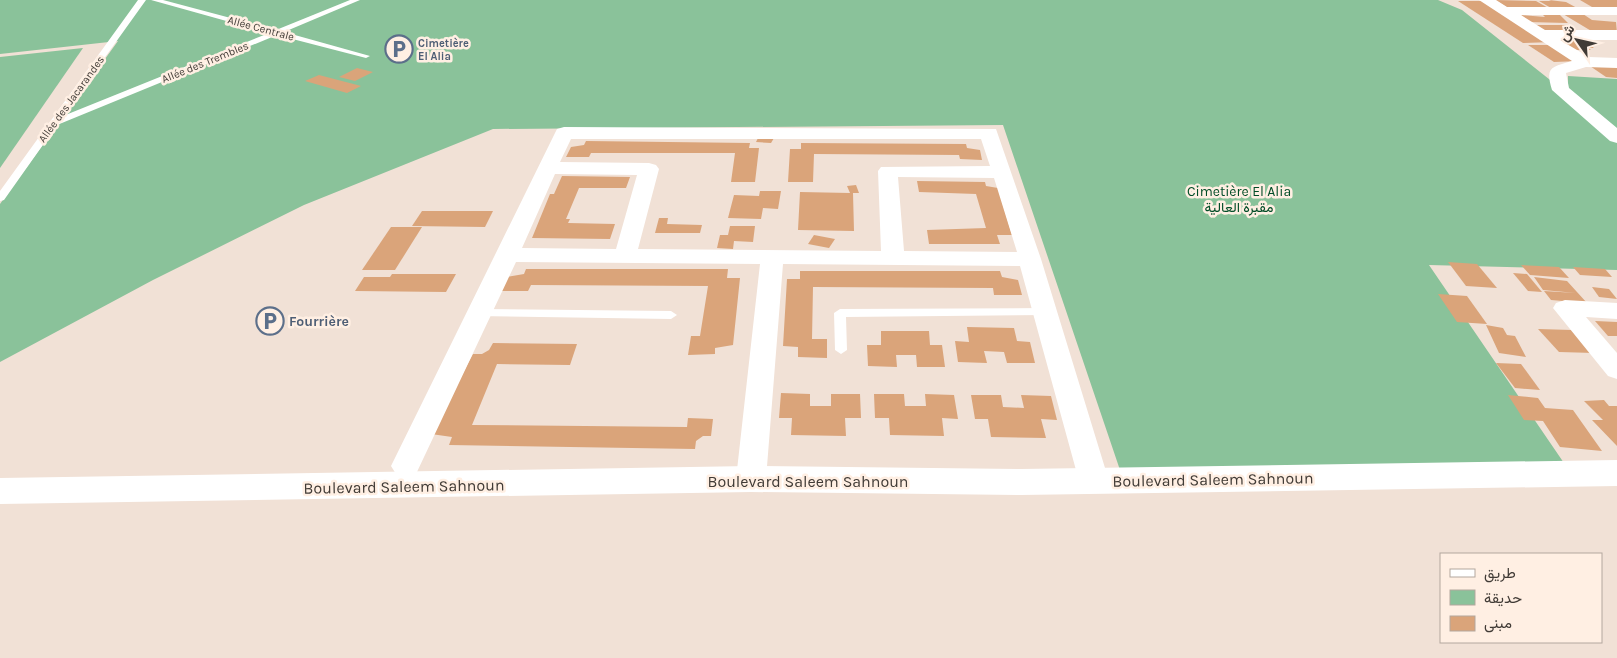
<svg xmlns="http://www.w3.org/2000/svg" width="1617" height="658" viewBox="0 0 1617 658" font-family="Karla,Vazirmatn,sans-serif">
<rect width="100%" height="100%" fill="#f1e1d6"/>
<!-- green -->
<g fill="#8ac29a">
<path d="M 0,0 L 1438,0 L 1462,10 L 1617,133 L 1617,270 L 1429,265 L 1566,466 L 1120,470 L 1003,125 L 493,129 L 304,205 L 153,280 L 0,362 L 0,204 L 118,41 L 0,54 Z"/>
<path d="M 83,48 L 0,168 L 0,57 Z"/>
<path d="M 1568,76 L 1617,79 L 1617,130 L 1568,89 Z"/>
</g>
<!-- building -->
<g fill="#daa47a">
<path d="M 1495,0 L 1536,1 L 1550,9 L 1508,8 Z"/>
<path d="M 1549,0 L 1566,2 L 1577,8 L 1551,8 L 1539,1 L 1551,1 Z"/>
<path d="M 1580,0 L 1617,0 L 1617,8 L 1592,7 Z"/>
<path d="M 1458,1 L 1485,1 L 1552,42 L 1523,43 Z"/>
<path d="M 1541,13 L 1559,14 L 1568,23 L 1527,22 L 1521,15 L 1545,17 Z"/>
<path d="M 1563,14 L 1583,14 L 1592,20 L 1616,22 L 1617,33 L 1593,32 Z"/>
<path d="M 1536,25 L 1567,25 L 1579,33 L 1546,32 Z"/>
<path d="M 1560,39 L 1582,40 L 1594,48 L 1588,48 L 1591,50 L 1574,50 Z"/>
<path d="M 1528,45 L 1553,45 L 1580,61 L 1554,62 Z"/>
<path d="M 1587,64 L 1617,65 L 1617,78 L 1606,77 Z"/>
<path d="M 357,68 L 373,72 L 355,81 L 339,77 Z"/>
<path d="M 319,75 L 361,86 L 347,93 L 305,81 Z"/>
<path d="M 759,136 L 774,138 L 771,143 L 756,142 Z"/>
<path d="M 586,141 L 750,143 L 749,148 L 759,148 L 755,182 L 731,182 L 735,153 L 591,153 L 589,157 L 566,157 L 571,147 L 584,145 Z"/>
<path d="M 801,143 L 966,144 L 967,148 L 980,150 L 982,160 L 960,159 L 959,155 L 814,154 L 813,182 L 788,182 L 790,149 L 801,149 Z"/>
<path d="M 562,176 L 630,177 L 626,188 L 579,188 L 566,219 L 570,219 L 568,223 L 615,224 L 610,239 L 532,238 L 550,194 L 554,194 Z"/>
<path d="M 917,181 L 985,182 L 986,186 L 998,188 L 1012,235 L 997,235 L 1000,244 L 929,244 L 927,230 L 986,228 L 976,194 L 919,192 Z"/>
<path d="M 856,185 L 859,193 L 853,193 L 854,231 L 798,230 L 800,192 L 850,193 L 847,186 Z"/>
<path d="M 760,191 L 781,191 L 778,209 L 763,208 L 761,219 L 728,218 L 734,195 L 759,196 Z"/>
<path d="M 422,211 L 493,211 L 485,227 L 412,226 Z"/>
<path d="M 659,218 L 668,218 L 667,224 L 702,225 L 700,233 L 655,233 Z"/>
<path d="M 730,226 L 755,226 L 753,242 L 734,241 L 733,249 L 717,248 L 720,235 L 728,235 Z"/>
<path d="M 391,227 L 422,227 L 395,270 L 362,270 Z"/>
<path d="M 814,235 L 835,239 L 829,248 L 808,244 Z"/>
<path d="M 1448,262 L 1477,264 L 1497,288 L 1466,286 Z"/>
<path d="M 1521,265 L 1559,267 L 1569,278 L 1530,275 Z"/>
<path d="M 1573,267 L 1605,269 L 1612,277 L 1580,275 Z"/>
<path d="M 526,269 L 728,269 L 727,278 L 740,278 L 733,345 L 715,348 L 715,354 L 688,355 L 691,336 L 700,336 L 708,286 L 531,285 L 528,291 L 501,291 L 507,277 L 524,274 Z"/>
<path d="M 800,271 L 1000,271 L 1002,277 L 1018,280 L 1022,295 L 994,295 L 993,288 L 813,287 L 812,339 L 827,339 L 827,358 L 798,357 L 798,347 L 783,346 L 787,279 L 800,279 Z"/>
<path d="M 1513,273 L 1527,274 L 1542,292 L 1528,291 Z"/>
<path d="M 392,274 L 456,274 L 446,292 L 355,291 L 364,277 L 390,277 Z"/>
<path d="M 1534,277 L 1567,281 L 1587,303 L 1551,300 L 1544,291 L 1576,293 L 1543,290 Z"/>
<path d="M 1592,287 L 1609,289 L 1617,299 L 1599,297 Z"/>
<path d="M 1438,294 L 1467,296 L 1487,324 L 1457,322 Z"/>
<path d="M 1595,321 L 1617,322 L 1617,336 L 1608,336 Z"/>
<path d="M 1486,325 L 1503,328 L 1507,335 L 1515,336 L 1526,357 L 1499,353 Z"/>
<path d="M 967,327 L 1014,328 L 1017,341 L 1030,342 L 1035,363 L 1007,363 L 1004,352 L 984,351 L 987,363 L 958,362 L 955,341 L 969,342 Z"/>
<path d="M 1538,329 L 1572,330 L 1594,353 L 1559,352 Z"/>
<path d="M 881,331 L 929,331 L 930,345 L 942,345 L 945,367 L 917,367 L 916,355 L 896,355 L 897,367 L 868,366 L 867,345 L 881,345 Z"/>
<path d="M 493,343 L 577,344 L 570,365 L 497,364 L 472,425 L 687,427 L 688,418 L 713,419 L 711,436 L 703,436 L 696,441 L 695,449 L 449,445 L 452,437 L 431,434 L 473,354 L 482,354 L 489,350 Z"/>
<path d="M 1496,363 L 1521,364 L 1540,390 L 1515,388 Z"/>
<path d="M 781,393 L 810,394 L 810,406 L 831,406 L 831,394 L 860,394 L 861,418 L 845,418 L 846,436 L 791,435 L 792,418 L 779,418 Z"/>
<path d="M 874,394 L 904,394 L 905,406 L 926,406 L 925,394 L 954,395 L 958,419 L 942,418 L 944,436 L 890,435 L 889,418 L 875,418 Z"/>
<path d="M 971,395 L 1001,395 L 1003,407 L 1024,408 L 1021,395 L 1051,396 L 1057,420 L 1041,419 L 1046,438 L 991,437 L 988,419 L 975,419 Z"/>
<path d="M 1508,395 L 1538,398 L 1545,408 L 1573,410 L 1602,451 L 1560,447 L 1543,421 L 1524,420 Z"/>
<path d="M 1604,400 L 1609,406 L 1617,406 L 1617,446 L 1592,420 L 1603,420 L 1584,401 Z"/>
</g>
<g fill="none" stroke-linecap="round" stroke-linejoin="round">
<!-- lane -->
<g fill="#fff" fill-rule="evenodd">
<path d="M 138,0 L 146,0 L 63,116 L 269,33 L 151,0 L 163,0 L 276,30 L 350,0 L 360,0 L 284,32 L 370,56 L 366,58 L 277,35 L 57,125 L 4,200 L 0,201 L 0,191 Z"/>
<path d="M 1045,308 L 1049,309 L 1051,312 L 1049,315 L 846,317 L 847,350 L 841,354 L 835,350 L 834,313 L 840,309 Z"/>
<path d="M 480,309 L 671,311 L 677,315 L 671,319 L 476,316 L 474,313 L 476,310 Z"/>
</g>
<!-- street -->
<g fill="#fff" fill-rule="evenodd">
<path d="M 1479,0 L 1496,0 L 1507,7 L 1617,7 L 1617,15 L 1521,15 L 1545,30 L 1617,30 L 1617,40 L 1560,40 L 1589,57 L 1617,58 L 1617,68 L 1586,67 L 1566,73 L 1569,88 L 1617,128 L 1617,143 L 1610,141 L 1552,90 C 1545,67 1551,67 1572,61 Z"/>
<path d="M 564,127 L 996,129 L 1041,259 L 1109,481 L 1105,489 L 1094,493 L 1083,489 L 1079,481 L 1020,266 L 783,264 L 766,479 L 762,487 L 751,491 L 740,487 L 736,479 L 760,264 L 516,262 L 416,474 L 406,477 L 396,474 L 391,466 L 555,133 L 557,129 ZM 571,139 L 981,139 L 990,166 L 881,167 L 878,171 L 881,251 L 638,249 L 659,169 L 656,165 L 649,163 L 560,162 ZM 555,174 L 637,175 L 616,249 L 522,248 ZM 898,177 L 994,178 L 1017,252 L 904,251 Z"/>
<path d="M 1565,300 L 1617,303 L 1617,319 L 1586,317 L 1617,353 L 1617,379 L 1608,376 L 1553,308 L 1556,303 Z"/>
</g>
<!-- secondary -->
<path fill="#fff" fill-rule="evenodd" d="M 1617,460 L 1617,486 L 1021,495 L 751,492 L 0,504 L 0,478 L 751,466 L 1021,469 Z"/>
</g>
<!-- icons -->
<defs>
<g id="parking-ring" transform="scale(1.4375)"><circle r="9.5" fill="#ffefe3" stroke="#5c6f8a" stroke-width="1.5"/><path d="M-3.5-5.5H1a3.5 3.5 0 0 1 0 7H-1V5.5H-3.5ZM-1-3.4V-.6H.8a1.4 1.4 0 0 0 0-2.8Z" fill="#5c6f8a"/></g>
</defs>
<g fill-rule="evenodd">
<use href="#parking-ring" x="399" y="49"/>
<use href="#parking-ring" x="270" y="321"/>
</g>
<g text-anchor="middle" stroke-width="5" stroke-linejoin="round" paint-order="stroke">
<!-- far-street labels -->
<g font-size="11" fill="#413b36" stroke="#ffefe3">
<text transform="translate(261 28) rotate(15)" y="4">Allée Centrale</text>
<text transform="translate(205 62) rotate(-22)" y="4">Allée des Trembles</text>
<text transform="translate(71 99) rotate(-54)" y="4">Allée des Jacarandes</text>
</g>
<!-- far-service labels -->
<g font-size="11" font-weight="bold" fill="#4e5e75" stroke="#ffefe3" text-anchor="start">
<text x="418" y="47">Cimetière<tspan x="418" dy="13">El Alia</tspan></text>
</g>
<!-- park labels -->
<g font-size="14" fill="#004c26" stroke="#ffefe3">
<text x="1239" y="196">Cimetière El Alia<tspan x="1239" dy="16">مقبرة العالية</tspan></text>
</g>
<!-- service labels -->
<g font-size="14" font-weight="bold" fill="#4e5e75" stroke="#ffefe3" text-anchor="start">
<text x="289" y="326">Fourrière</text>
</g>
<!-- near-street labels -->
<g font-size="16" fill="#413b36" stroke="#ffefe3">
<text transform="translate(1213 479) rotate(-1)" y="6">Boulevard Saleem Sahnoun</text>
<text x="808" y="487">Boulevard Saleem Sahnoun</text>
<text transform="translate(404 486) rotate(-1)" y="6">Boulevard Saleem Sahnoun</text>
</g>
</g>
<!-- legend -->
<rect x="1440" y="553" width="162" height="90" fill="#ffefe3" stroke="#b3a79e"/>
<rect x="1450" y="569" width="25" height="8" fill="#ffffff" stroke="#b3a79e"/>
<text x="1484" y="578" font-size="15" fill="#413b36">طريق</text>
<rect x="1450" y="590" width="25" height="15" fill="#8ac29a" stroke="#b3a79e"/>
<text x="1484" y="603" font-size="15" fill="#413b36">حديقة</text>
<rect x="1450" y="616" width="25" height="15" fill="#daa47a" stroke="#b3a79e"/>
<text x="1484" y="628" font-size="15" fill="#413b36">مبنى</text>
<!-- north arrow -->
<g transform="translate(1577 40) rotate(304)" stroke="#ffefe3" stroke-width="4" paint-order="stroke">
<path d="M0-4L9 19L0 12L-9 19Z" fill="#413b36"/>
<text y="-8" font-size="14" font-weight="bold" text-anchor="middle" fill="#413b36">ش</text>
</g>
</svg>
